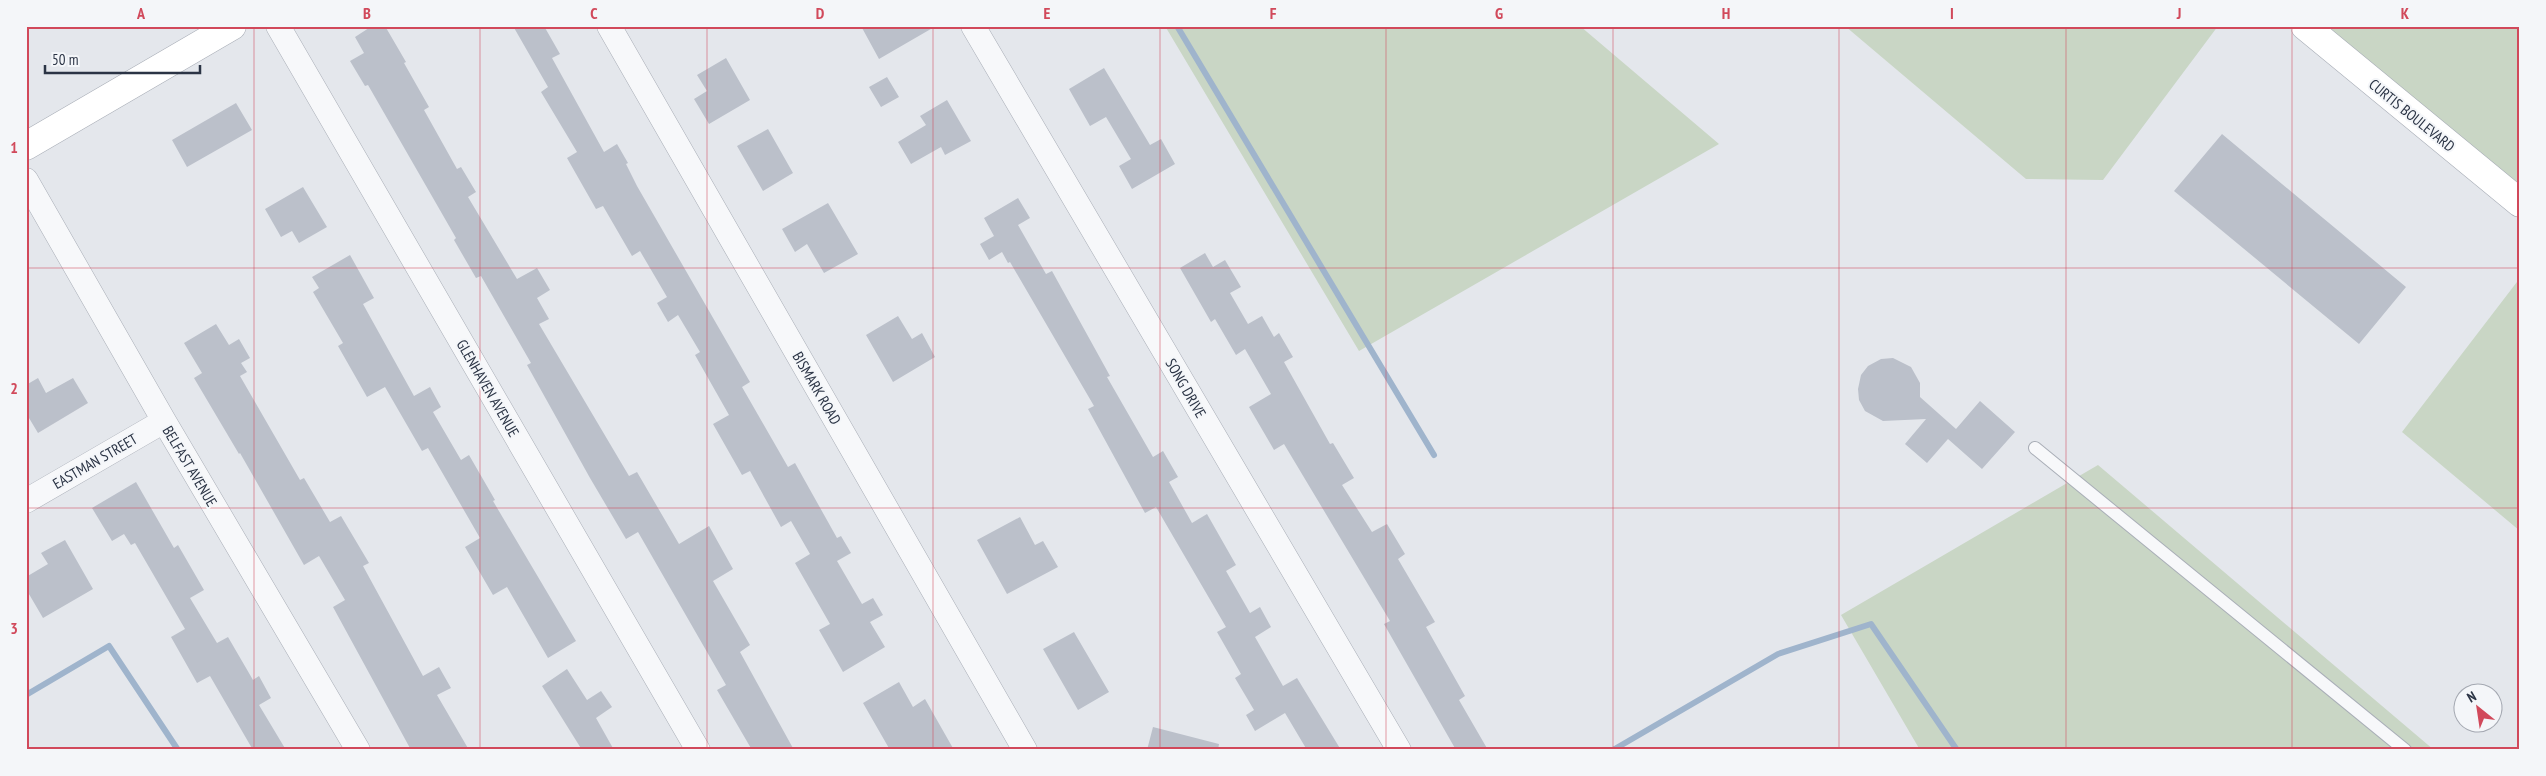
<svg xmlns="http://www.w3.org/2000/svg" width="2546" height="776" viewBox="0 0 2546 776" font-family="'PT Sans Narrow',sans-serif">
	<rect width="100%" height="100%" fill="#e4e7ec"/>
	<!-- green -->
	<path fill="#c9d6c5" d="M1165,26H1580L1719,144L1359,351Z
		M1845,26H2218L2103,180L2026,179Z
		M2322,26H2520V189Z
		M2520,278V531L2402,432Z
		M2098,465L2434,750H1920L1841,615Z"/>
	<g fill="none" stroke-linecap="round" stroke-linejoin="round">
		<!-- stream -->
		<path stroke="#9fb4cc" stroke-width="6" d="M1177,26L1434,455
			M26,695L109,646L178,750
			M1613,750L1778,654L1871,624L1957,750"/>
	</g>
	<!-- building -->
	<path fill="#bbc0ca" d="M372,26H385L406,62L404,63L429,107L424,110L457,169L461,167L476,192L468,197L517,279L537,268L550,290L537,298L549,319L539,324L629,476L637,472L679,544L709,526L733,569L713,581L750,645L740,652L794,750H752L717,690L726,685L638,532L626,539L590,478L527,365L531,363L481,276L476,278L454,240L456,238L368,85L365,86L350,61L364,53L355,37Z
		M513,26H544L560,54L552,58L604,152L617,144L628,163L626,164L637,186L750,382L742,387L788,467L795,463L837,538L841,536L851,553L837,561L862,604L873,598L883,615L870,622L885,647L843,672L819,630L830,624L795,563L810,554L791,521L781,527L750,471L742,475L713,424L729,415L695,355L700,352L678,315L668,322L657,303L667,297L640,251L632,256L603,206L596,209L567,158L577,152L541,92L548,87Z
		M861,26H936L879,59Z
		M726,58L750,100L709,124L694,99L707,91L697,75Z
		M1104,68L1150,145L1161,139L1175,164L1132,189L1119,166L1131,159L1106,117L1090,126L1069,89Z
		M887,77L899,97L881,107L869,87Z
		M947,100L971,141L945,155L941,147L911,164L898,142L926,125L920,116Z
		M236,103L252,130L187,167L172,140Z
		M768,129L793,173L763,191L737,146Z
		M2222,134L2406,287L2359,344L2174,191Z
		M303,187L327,227L299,243L292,231L281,237L265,209Z
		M1018,198L1030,218L1018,225L1046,274L1052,271L1110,376L1107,377L1153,457L1163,451L1178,477L1169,482L1192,523L1207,514L1236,565L1226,571L1250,613L1260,607L1271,627L1255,637L1283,686L1297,678L1341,750H1307L1285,713L1255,731L1246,715L1254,710L1235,678L1241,674L1217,632L1226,627L1156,507L1145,513L1088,409L1094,406L1010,262L1008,263L1002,252L989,260L980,244L994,236L984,218Z
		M828,203L858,254L824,273L807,244L795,252L782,229Z
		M1205,253L1213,267L1225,260L1241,287L1230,293L1248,324L1262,316L1274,337L1279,333L1293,357L1284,362L1330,444L1333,443L1354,478L1342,485L1372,532L1387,524L1405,554L1398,559L1435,622L1426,627L1465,696L1459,700L1488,750H1456L1384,624L1390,621L1284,444L1274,450L1249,407L1271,394L1245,349L1236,355L1215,319L1211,322L1180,268Z
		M350,255L374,298L363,304L414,396L430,387L441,407L433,412L461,460L469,455L495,500L493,501L576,641L548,658L507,587L493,595L465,547L480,538L428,448L422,451L385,387L367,397L338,346L343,343L313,292L319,288L312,277Z
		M898,316L912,339L922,333L935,357L893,382L866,335Z
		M216,324L229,345L239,339L250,358L241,363L247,372L240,376L300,480L304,478L330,522L341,516L369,563L363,566L423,676L439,667L451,688L437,695L469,750H411L333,607L345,600L319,556L304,565L240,453L239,454L194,378L202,373L184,343Z
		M1893,358L1911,367L1920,383V397L1956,429L1980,401L2015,432L1982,469L1948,439L1927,463L1905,444L1926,419L1883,421L1865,411L1859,400L1858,389L1861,375L1868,366L1881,359Z
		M38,378L46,393L73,378L88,403L38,433L26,413V385Z
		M136,482L174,548L178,545L204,590L190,598L217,643L228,637L253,680L259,676L271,698L259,705L286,750H253L210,676L197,683L171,637L185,629L135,543L131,545L124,534L112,541L92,508Z
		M1020,517L1035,545L1043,541L1058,567L1007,594L977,540Z
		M65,540L93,589L43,618L26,589V577L48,564L41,553Z
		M1074,632L1109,692L1078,710L1043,649Z
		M567,669L587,700L601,691L612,707L596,718L614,750H582L542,686Z
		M899,682L913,707L925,699L954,750H890L863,703Z
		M1153,727L1219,744L1218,750H1147Z"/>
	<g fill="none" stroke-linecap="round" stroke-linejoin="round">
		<!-- lane casing -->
		<g stroke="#a9aeb7" stroke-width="14">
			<path id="lane" d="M2035,448L2405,750"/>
		</g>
		<!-- street casing -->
		<g stroke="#a9aeb7" stroke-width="25">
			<path id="street" d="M278,26L698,750
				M609,26L1025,750
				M973,26L1399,750
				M26,180L164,421L358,750
				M26,501L164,421"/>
		</g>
		<!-- secondary casing -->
		<g stroke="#a9aeb7" stroke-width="29">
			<path id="secondary" d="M2305,26L2520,203
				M26,146L232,26"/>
		</g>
		<!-- lane -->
		<use href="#lane" stroke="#f7f8fa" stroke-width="12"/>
		<!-- street -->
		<use href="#street" stroke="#f7f8fa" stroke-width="24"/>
		<!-- secondary -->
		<use href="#secondary" stroke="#fff" stroke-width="28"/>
	</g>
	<!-- grid -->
	<path fill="none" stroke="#d1495b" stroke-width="1" stroke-opacity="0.55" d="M254,26V750M480,26V750M707,26V750M933,26V750M1160,26V750M1386,26V750M1613,26V750M1839,26V750M2066,26V750M2292,26V750M26,268H2520M26,508H2520"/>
	<g text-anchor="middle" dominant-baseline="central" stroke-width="4" stroke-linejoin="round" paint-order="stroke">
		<!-- street labels -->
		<g font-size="15" fill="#2b3445" stroke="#f4f6f9">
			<text transform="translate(2412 115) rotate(39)">CURTIS BOULEVARD</text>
			<text transform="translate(488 388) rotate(60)">GLENHAVEN AVENUE</text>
			<text transform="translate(817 388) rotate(60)">BISMARK ROAD</text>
			<text transform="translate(1186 388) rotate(60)">SONG DRIVE</text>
			<text transform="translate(95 461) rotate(-30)">EASTMAN STREET</text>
			<text transform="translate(190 466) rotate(59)">BELFAST AVENUE</text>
		</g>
	</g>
	<!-- border -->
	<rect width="2546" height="776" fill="none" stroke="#f4f6f9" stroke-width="55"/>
	<!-- north arrow -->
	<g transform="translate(2478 708) rotate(330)"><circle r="24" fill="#f4f6f9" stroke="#a4a8b1"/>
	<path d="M0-4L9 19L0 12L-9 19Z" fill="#d1495b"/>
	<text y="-8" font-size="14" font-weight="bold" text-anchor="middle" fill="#2b3445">N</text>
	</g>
	<!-- scale -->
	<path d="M45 65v8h155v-8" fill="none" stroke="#2b3445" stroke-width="2.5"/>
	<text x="52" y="65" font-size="15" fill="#2b3445" stroke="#f4f6f9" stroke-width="4" paint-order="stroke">50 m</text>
	<rect x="28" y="28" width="2490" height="720" fill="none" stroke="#d1495b" stroke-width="2"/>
	<g font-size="16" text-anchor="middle" font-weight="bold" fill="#d1495b">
		<text x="141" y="19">A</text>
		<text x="367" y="19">B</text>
		<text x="594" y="19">C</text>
		<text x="820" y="19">D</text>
		<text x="1047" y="19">E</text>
		<text x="1273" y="19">F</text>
		<text x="1499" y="19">G</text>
		<text x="1726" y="19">H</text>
		<text x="1952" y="19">I</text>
		<text x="2179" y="19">J</text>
		<text x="2405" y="19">K</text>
		<text x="14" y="153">1</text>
		<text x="14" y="394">2</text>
		<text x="14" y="634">3</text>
	</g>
</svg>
